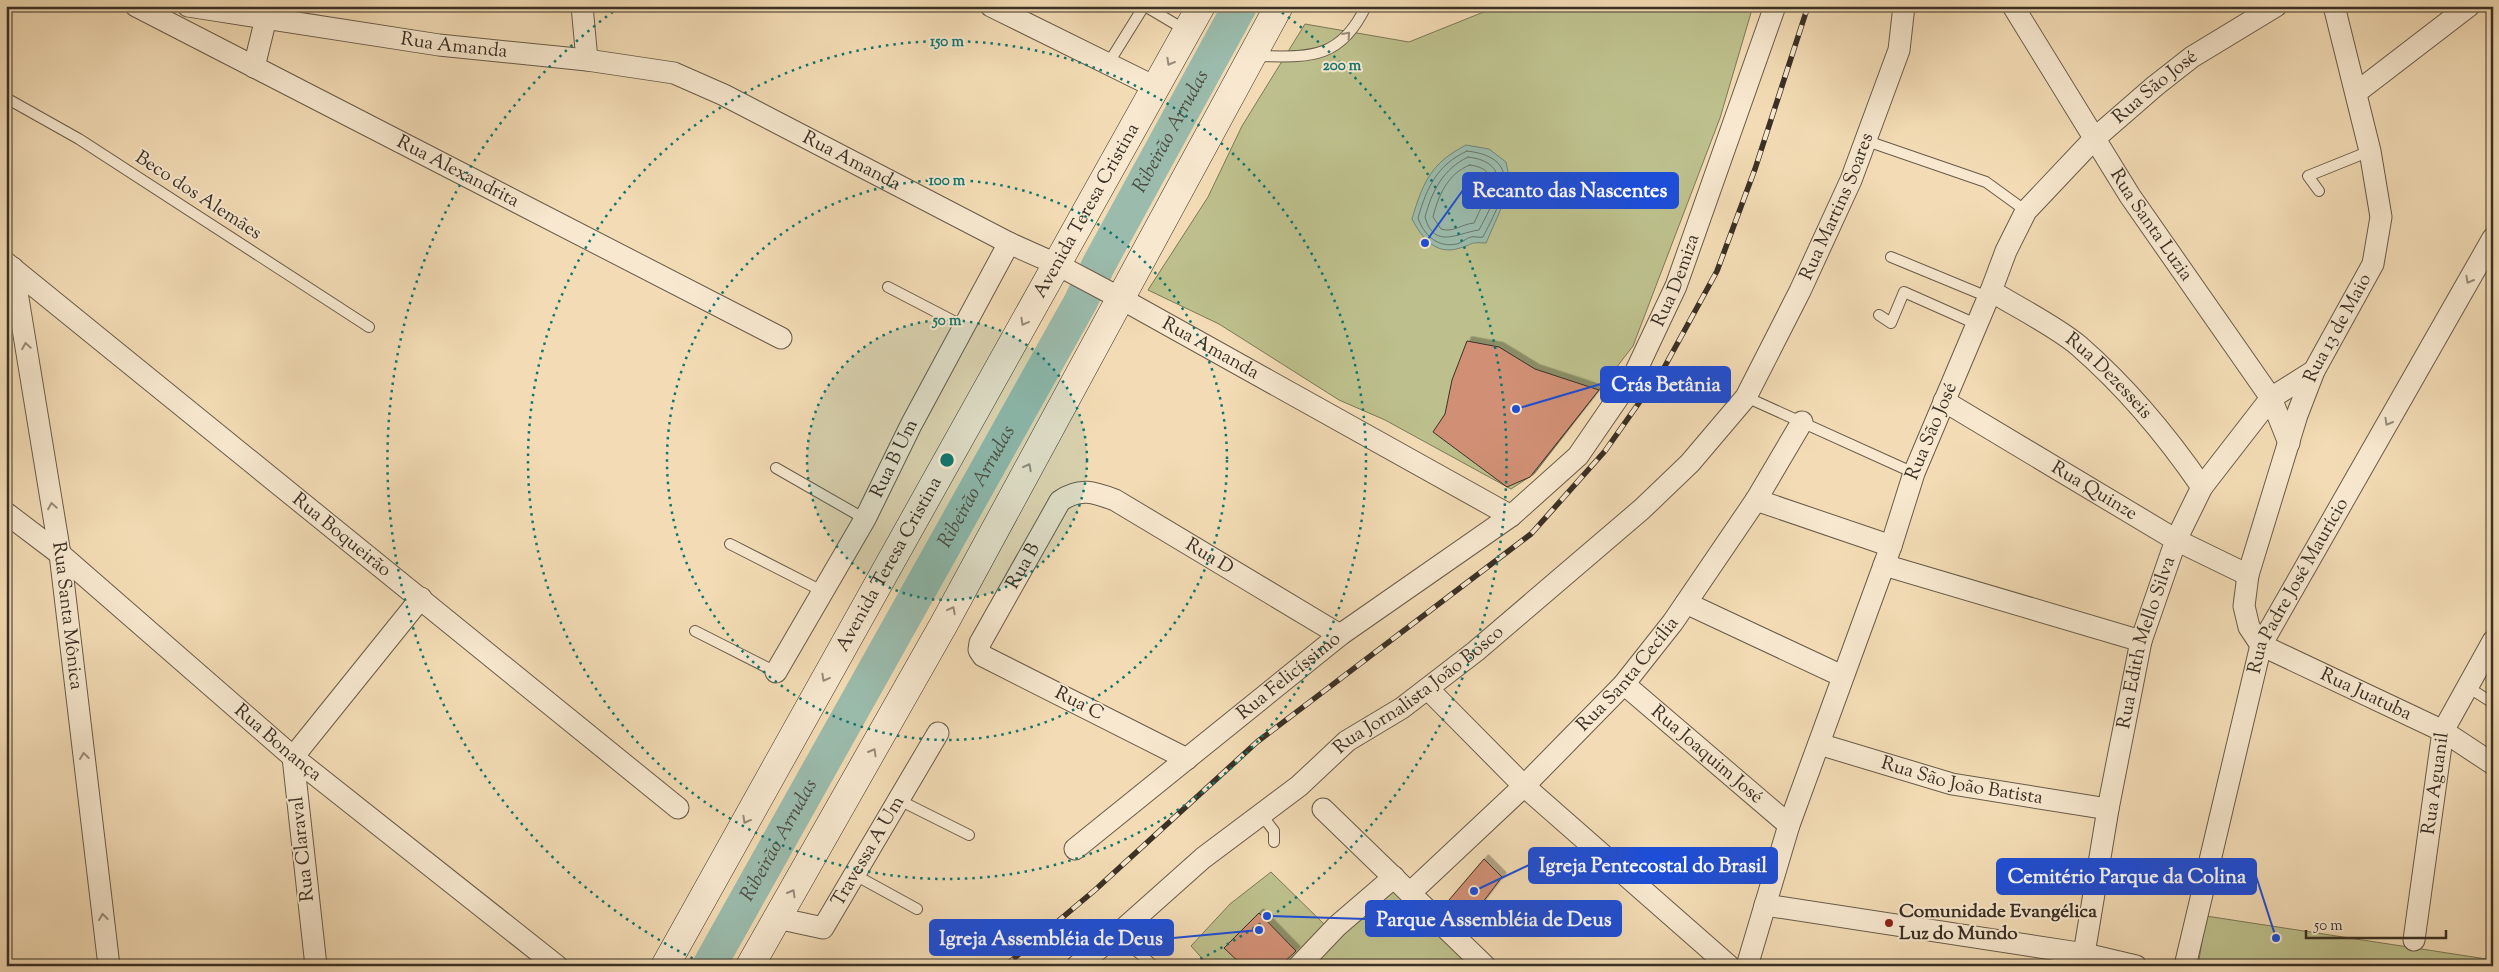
<svg xmlns="http://www.w3.org/2000/svg" width="2499" height="972" viewBox="0 0 2499 972" font-family="'Sorts Mill Goudy',serif">
	<defs>
		<filter id="shadow"><feDropShadow dx="4.5" dy="-4.5" stdDeviation="0" flood-color="#0004"/></filter>
	</defs>
	<rect width="100%" height="100%" fill="#f3dcb5"/>
	<filter id="stains"><feTurbulence type="fractalNoise" baseFrequency=".004" numOctaves="4"/><feColorMatrix values="0 0 0 0 .2 0 0 0 0 .09 0 0 0 0 .02 0 0 0 .5 -.17"/></filter>
	<radialGradient id="worn" r=".72"><stop offset=".6" stop-color="#630" stop-opacity="0"/><stop offset="1" stop-color="#630" stop-opacity=".3"/></radialGradient>
	<!-- green -->
	<path fill="#bdc08c" stroke="#7c7858" d="M1490,6H1753L1720,118L1633,346L1534,474L1511,489L1385,420L1339,400L1219,324L1148,290L1208,197L1242,126L1305,24L1409,42L1491,9Z
		M1271,872L1327,927L1290,966H1209L1191,946L1230,904Z
		M1394,885L1477,966H1307Z
		M2206,916L2493,960V966H2198Z"/>
	<!-- water -->
	<path fill="#9bbcad" stroke="#748477" d="M1466,145L1489,149L1506,162L1511,186L1486,243C1468,242 1474,244 1460,248C1436,256 1422,238 1412,219C1423,182 1431,163 1466,145Z"/>
	<g fill="none" stroke-linecap="round" stroke-linejoin="round">
		<!-- shore -->
		<path stroke="#6a7669" stroke-width="1" d="M1467,151C1527,158 1501,201 1483,237C1479,238 1475,236 1471,237C1466,238 1462,243 1457,244C1437,248 1424,235 1418,218C1427,187 1437,165 1467,151Z
			M1468,157C1517,163 1494,201 1479,230C1457,233 1434,250 1425,217C1432,191 1443,169 1468,157Z
			M1470,165C1506,170 1485,197 1476,219L1474,223C1461,224 1454,233 1441,229L1433,217C1438,196 1448,173 1470,165Z"/>
		<!-- river -->
		<path stroke="#9bbcad" stroke-width="34" id="s1" d="M709,966L1080,303L1099,264L1240,6"/>
	</g>
	<!-- building -->
	<path fill="#d19074" stroke="#3a3025" filter="url(#shadow)" d="M1467,341L1499,347L1535,369L1599,390L1530,477L1507,487L1433,432L1445,414L1452,380Z
		M1484,859L1502,877L1470,919L1449,900Z
		M1259,913L1296,951L1280,966H1243L1224,948Z"/>
	<g fill="none" stroke-linecap="round" stroke-linejoin="round">
		<!-- lane casing -->
		<g stroke="#685b49" stroke-width="12">
			<path id="lane" d="M1145,6L1187,31
				M1256,56C1308,57 1340,61 1366,6
				M1108,64L1144,6
				M6,98L79,139L369,327
				M1867,141L1986,182L2026,211
				M2319,191L2308,176L2370,151
				M1891,257L1988,297
				M888,287L965,327
				M1879,315L1891,323L1904,292L1976,324
				M1746,397L1914,473
				M776,468L865,519
				M730,544L824,592
				M695,631L776,672
				M2466,686L2493,703
				M899,800L969,835
				M1261,814L1274,831V842
				M855,875L917,909
				M1120,932L1133,948L1154,966"/>
		</g>
		<!-- street casing -->
		<g stroke="#685b49" stroke-width="23">
			<g id="street">
				<path id="s2" d="M136,6L781,338"/>
				<path id="s3" d="M188,6L439,45L587,60L674,73L724,95L1009,243L1056,264L1120,298L1511,516"/>
				<path d="M582,6L587,60"/>
				<path d="M991,6L1157,88"/>
				<path id="s4" d="M2013,6L2130,196L2271,398L2289,443"/>
				<path d="M254,67L266,18"/>
				<path d="M2357,92L2469,6"/>
				<path id="s5" d="M6,263L678,808"/>
				<path id="s6" d="M13,268L60,554L109,966"/>
				<path id="s7" d="M1991,291C2017,307 2057,327 2079,346C2126,387 2167,436 2202,487"/>
				<path id="s8" d="M1944,401L2176,540L2248,575"/>
				<path d="M1756,500L1891,546"/>
				<path id="s9" d="M6,513L60,554L293,757L557,966"/>
				<path d="M1884,565L2141,641"/>
				<path d="M1686,603L1842,676"/>
				<path id="s10" d="M2261,645L2249,627L2244,606L2248,575L2297,415L2314,371L2373,264L2381,217L2370,151L2334,6"/>
				<path id="s11" d="M2261,645L2443,731L2493,764"/>
				<path id="s12" d="M776,672L865,519L911,425L1009,243"/>
				<path id="s13" d="M1624,684L1789,825"/>
				<path d="M1428,689L1524,786L1729,966"/>
				<path id="s14" d="M1819,744L1952,784L2108,809"/>
				<path id="s15" d="M1187,759L983,656L979,650L980,643L1060,501C1080,487 1094,492 1115,500L1340,635"/>
				<path d="M1323,809L1485,966"/>
				<path id="s16" d="M1075,849L1340,635L1511,516L1578,456L1635,373L1676,286L1775,6"/>
				<path id="s17" d="M1410,893L1524,786L1624,684L1673,622L1756,500L1802,422"/>
				<path d="M1765,905L2085,954L2136,966"/>
				<path id="s18" d="M777,918L823,928L938,733"/>
				<path id="s19" d="M2414,940L2443,731L2493,641"/>
				<path d="M316,966L293,757L421,598"/>
				<path id="s20" d="M1077,966L1120,932L1203,858L1299,786L1347,741L1402,708L1476,651L1642,509L1690,463L1746,397L1800,291L1851,180L1899,50L1904,6"/>
				<path d="M1299,966L1337,926L1394,877"/>
				<path id="s21" d="M1747,966L1789,825L1891,546L1914,473L1991,291L2006,251L2026,211L2094,139L2155,86L2192,57L2276,6"/>
				<path id="s22" d="M2082,966L2108,809L2141,641L2176,540L2202,487L2271,398L2314,371"/>
				<path id="s23" d="M2185,966L2261,645L2493,238"/>
			</g>
		</g>
		<!-- secondary casing -->
		<g stroke="#3a3025" stroke-width="29">
			<g id="secondary">
				<path id="s24" d="M665,966L1201,6"/>
				<path d="M750,966L944,624L1279,6"/>
			</g>
		</g>
		<!-- lane -->
		<use href="#lane" stroke="#f7e8cf" stroke-width="10"/>
		<!-- street -->
		<use href="#street" stroke="#f7e8cf" stroke-width="21"/>
		<!-- secondary -->
		<use href="#secondary" stroke="#f7e8cf" stroke-width="28"/>
		<!-- rail casing -->
		<g stroke="#3a3025" stroke-width="5.5">
			<path id="rail" d="M1005,966L1095,890L1257,742L1531,534L1605,451L1665,366L1717,271L1755,169L1808,6"/>
		</g>
		<!-- rail -->
		<use href="#rail" stroke="#f7e8cf" stroke-width="4" stroke-dasharray="11" stroke-linecap="butt"/>
	</g>
	<!-- one-way arrows -->
	<defs><path id="oneway-chevron" d="M-2-3.5L2.5 0L-2 3.5" fill="none" stroke-width="1.6" stroke-linecap="round" stroke-linejoin="round" transform="scale(1.25)"/></defs>
	<g stroke="#988c7a">
		<use href="#oneway-chevron" transform="translate(1347 35) rotate(-48)"/>
		<use href="#oneway-chevron" transform="translate(1170 62) rotate(119)"/>
		<use href="#oneway-chevron" transform="translate(2469 280) rotate(120)"/>
		<use href="#oneway-chevron" transform="translate(1024 322) rotate(119)"/>
		<use href="#oneway-chevron" transform="translate(26 346) rotate(-99)"/>
		<use href="#oneway-chevron" transform="translate(2388 422) rotate(120)"/>
		<use href="#oneway-chevron" transform="translate(1028 467) rotate(-62)"/>
		<use href="#oneway-chevron" transform="translate(52 506) rotate(-99)"/>
		<use href="#oneway-chevron" transform="translate(952 610) rotate(-62)"/>
		<use href="#oneway-chevron" transform="translate(825 678) rotate(119)"/>
		<use href="#oneway-chevron" transform="translate(873 752) rotate(-60)"/>
		<use href="#oneway-chevron" transform="translate(84 756) rotate(-97)"/>
		<use href="#oneway-chevron" transform="translate(746 820) rotate(119)"/>
		<use href="#oneway-chevron" transform="translate(792 893) rotate(-60)"/>
		<use href="#oneway-chevron" transform="translate(103 917) rotate(-97)"/>
	</g>
	<!-- distance rings -->
	<circle cx="947" cy="460" r="140" fill="#0f766e" fill-opacity=".12"/>
	<g fill="none" stroke="#0f766e" stroke-width="2.5" stroke-dasharray="2.5 5">
		<circle cx="947" cy="460" r="140"/>
		<circle cx="947" cy="460" r="280"/>
		<circle cx="947" cy="460" r="419"/>
		<path d="M706 965A559 559 0 0 1 618 8M1276 8A559 559 0 0 1 1188 965"/>
	</g>
	<!-- markers -->
	<circle fill="#8f2418" stroke="#f7e8cf" stroke-width="2" cx="1889" cy="923" r="5"/>
	<g text-anchor="middle" dominant-baseline="central" stroke-width="4" stroke-linejoin="round" paint-order="stroke">
		<!-- street labels -->
		<g font-size="19" fill="#3a3025" stroke="#f7e8cf">
			<text stroke="none"><textPath href="#s3" startOffset="269">Rua Amanda</textPath></text>
			<text stroke="none"><textPath href="#s21" startOffset="985">Rua São José</textPath></text>
			<text stroke="none"><textPath href="#s3" startOffset="689">Rua Amanda</textPath></text>
			<text stroke="none"><textPath href="#s2" startOffset="362">Rua Alexandrita</textPath></text>
			<text transform="translate(198 196) rotate(33)">Beco dos Alemães</text>
			<text stroke="none"><textPath href="#s20" startOffset="1092">Rua Martins Soares</textPath></text>
			<text stroke="none"><textPath href="#s24" startOffset="865">Avenida Teresa Cristina</textPath></text>
			<text stroke="none"><textPath href="#s4" startOffset="259">Rua Santa Luzia</textPath></text>
			<text stroke="none"><textPath href="#s16" startOffset="841">Rua Demiza</textPath></text>
			<text stroke="none"><textPath href="#s10" startOffset="338">Rua 13 de Maio</textPath></text>
			<text stroke="none"><textPath href="#s3" startOffset="1094">Rua Amanda</textPath></text>
			<text stroke="none"><textPath href="#s7" startOffset="146">Rua Dezesseis</textPath></text>
			<text stroke="none"><textPath href="#s21" startOffset="566">Rua São José</textPath></text>
			<text stroke="none"><textPath href="#s12" startOffset="244">Rua B Um</textPath></text>
			<text stroke="none"><textPath href="#s8" startOffset="175">Rua Quinze</textPath></text>
			<text stroke="none"><textPath href="#s5" startOffset="432">Rua Boqueirão</textPath></text>
			<text stroke="none"><textPath href="#s15" startOffset="574">Rua D</textPath></text>
			<text stroke="none"><textPath href="#s24" startOffset="460">Avenida Teresa Cristina</textPath></text>
			<text stroke="none"><textPath href="#s15" startOffset="331">Rua B</textPath></text>
			<text stroke="none"><textPath href="#s23" startOffset="399">Rua Padre José Maurício</textPath></text>
			<text stroke="none"><textPath href="#s6" startOffset="352">Rua Santa Mônica</textPath></text>
			<text stroke="none"><textPath href="#s22" startOffset="330">Rua Edith Mello Silva</textPath></text>
			<text stroke="none"><textPath href="#s17" startOffset="309">Rua Santa Cecília</textPath></text>
			<text stroke="none"><textPath href="#s16" startOffset="275">Rua Felicíssimo</textPath></text>
			<text stroke="none"><textPath href="#s20" startOffset="440">Rua Jornalista João Bosco</textPath></text>
			<text stroke="none"><textPath href="#s11" startOffset="116">Rua Juatuba</textPath></text>
			<text transform="translate(1079 704) rotate(27)">Rua C</text>
			<text stroke="none"><textPath href="#s9" startOffset="356">Rua Bonança</textPath></text>
			<text stroke="none"><textPath href="#s13" startOffset="109">Rua Joaquim José</textPath></text>
			<text stroke="none"><textPath href="#s14" startOffset="148">Rua São João Batista</textPath></text>
			<text stroke="none"><textPath href="#s19" startOffset="158">Rua Aguanil</textPath></text>
			<text transform="translate(303 849) rotate(-96)">Rua Claraval</text>
			<text stroke="none"><textPath href="#s18" startOffset="136">Travessa A Um</textPath></text>
		</g>
		<!-- poi labels -->
		<g font-size="19" font-weight="bold" fill="#3a3025" stroke="#f7e8cf" text-anchor="start">
			<text x="1899" y="912">Comunidade Evangélica<tspan x="1899" dy="22">Luz do Mundo</tspan></text>
		</g>
		<!-- water labels -->
		<g font-size="20" font-style="italic" fill="#4d4c40" stroke="#f7e8cf">
			<text stroke="none"><textPath href="#s1" startOffset="954">Ribeirão Arrudas</textPath></text>
			<text stroke="none"><textPath href="#s1" startOffset="549">Ribeirão Arrudas</textPath></text>
			<text stroke="none"><textPath href="#s1" startOffset="144">Ribeirão Arrudas</textPath></text>
		</g>
	</g>
	<circle cx="947" cy="460" r="8" fill="#0f766e" stroke="#f7e8cf" stroke-width="2.5"/>
	<g font-size="15" text-anchor="middle" font-weight="bold" fill="#0f766e" stroke="#f7e8cf" stroke-width="4" stroke-linejoin="round" paint-order="stroke">
		<text x="947" y="46">150 m</text>
		<text x="1342" y="70">200 m</text>
		<text x="947" y="185">100 m</text>
		<text x="947" y="325">50 m</text>
	</g>
	<!-- callouts -->
	<path fill="none" stroke="#1d4ed8" stroke-width="2" d="M1425 243L1463 190M1516 409L1601 384M1474 891L1529 865M2276 938L2256 876M1267 916L1366 919M1259 930L1173 938"/>
	<g fill="#1d4ed8" stroke="#f7e8cf" stroke-width="2">
		<circle cx="1425" cy="243" r="5"/>
		<circle cx="1516" cy="409" r="5"/>
		<circle cx="1474" cy="891" r="5"/>
		<circle cx="2276" cy="938" r="5"/>
		<circle cx="1267" cy="916" r="5"/>
		<circle cx="1259" cy="930" r="5"/>
	</g>
	<g fill="#1d4ed8" stroke="#1d4ed8" stroke-width="2">
		<rect x="1463" y="173" width="215" height="35" rx="5"/>
		<rect x="1601" y="367" width="129" height="35" rx="5"/>
		<rect x="1529" y="848" width="248" height="35" rx="5"/>
		<rect x="1997" y="859" width="259" height="35" rx="5"/>
		<rect x="1366" y="901" width="255" height="35" rx="5"/>
		<rect x="930" y="920" width="243" height="35" rx="5"/>
	</g>
	<g font-size="20" text-anchor="middle" font-weight="bold" fill="#fff">
		<text x="1570" y="197">Recanto das Nascentes</text>
		<text x="1666" y="391">Crás Betânia</text>
		<text x="1653" y="872">Igreja Pentecostal do Brasil</text>
		<text x="2127" y="883">Cemitério Parque da Colina</text>
		<text x="1494" y="926">Parque Assembléia de Deus</text>
		<text x="1051" y="945">Igreja Assembléia de Deus</text>
	</g>
	<!-- margin -->
	<rect width="2499" height="972" fill="none" stroke="#f3dcb5" stroke-width="25"/>
	<rect x="8" y="8" width="2484" height="957" fill="none" stroke="#3a3025" stroke-width="2.5"/>
	<rect x="12" y="12" width="2474" height="947" fill="none" stroke="#3a3025"/>
	<!-- scale -->
	<path d="M2306 930v8h140v-8" fill="none" stroke="#3a3025" stroke-width="2.5"/>
	<text x="2314" y="930" font-size="15" fill="#3a3025" stroke="#f7e8cf" stroke-width="4" paint-order="stroke">50 m</text>
	<rect width="100%" height="100%" filter="url(#stains)"/>
	<rect width="100%" height="100%" fill="url(#worn)"/>
</svg>
